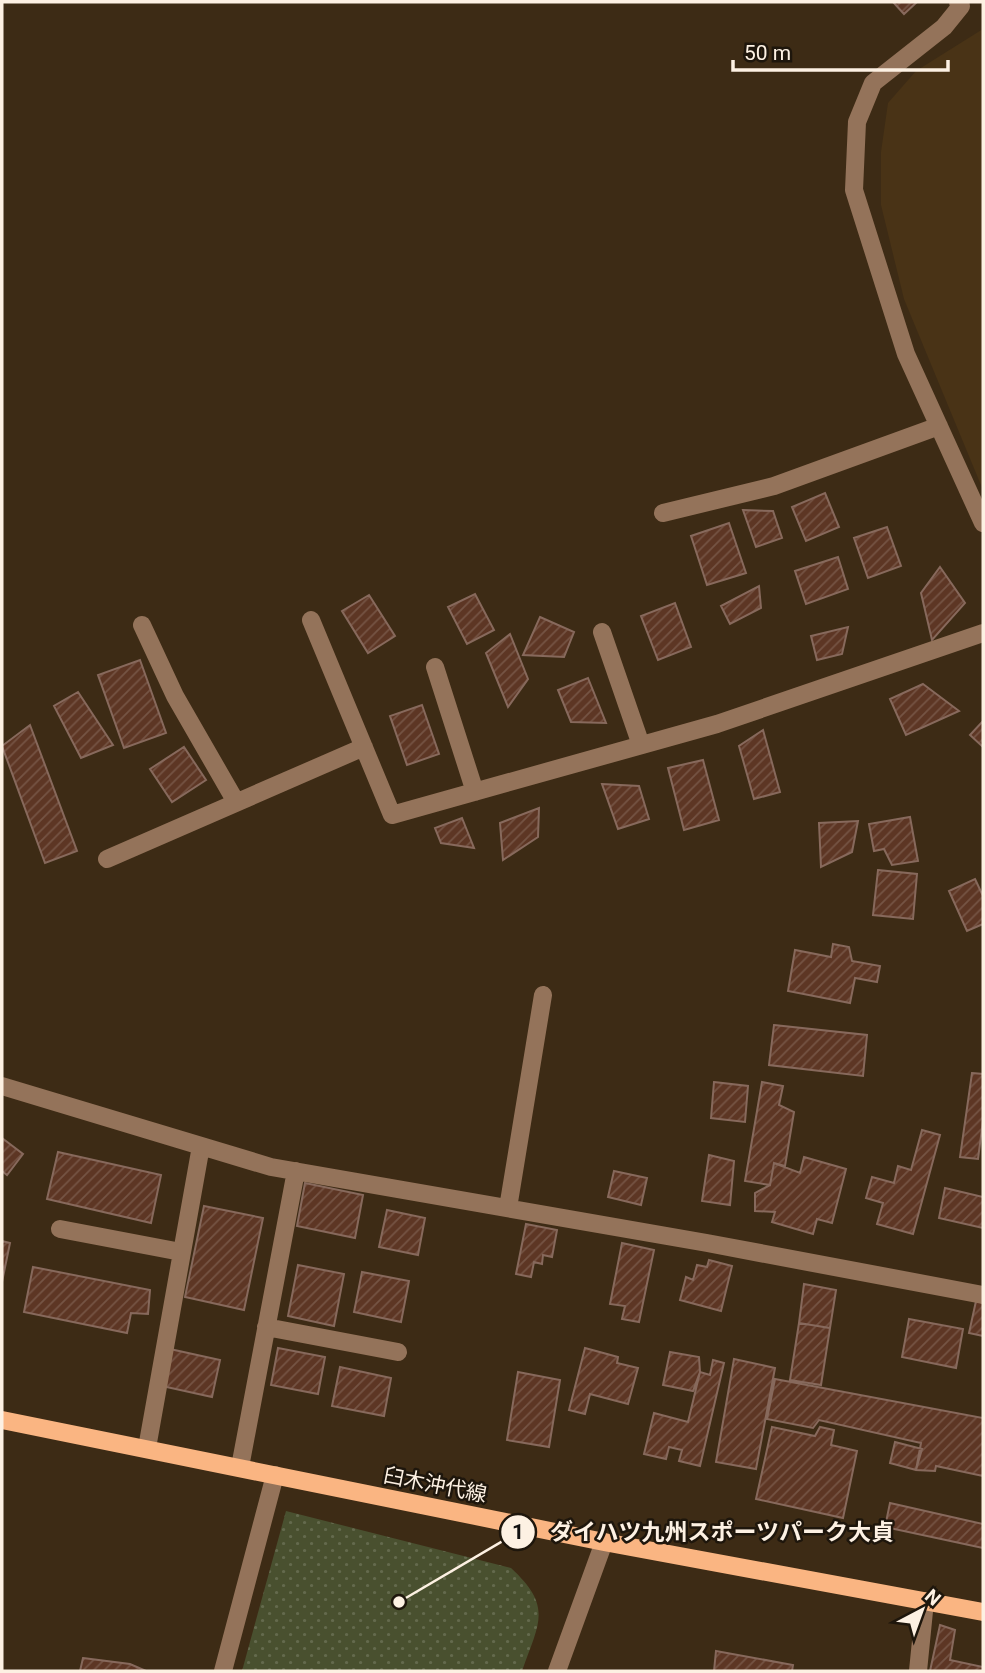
<svg xmlns="http://www.w3.org/2000/svg" width="985" height="1673" viewBox="0 0 985 1673" font-family="Roboto,'Noto Sans JP',sans-serif">
	<defs>
		<pattern id="park-dots" width="8" height="8" patternUnits="userSpaceOnUse" patternTransform="scale(1.75)"><rect width="8" height="8" fill="#49502f"/><path d="M2 2h.1M6 6h.1" fill="none" stroke="#646a4d" stroke-width="1.8" stroke-linecap="round"/></pattern>
		<pattern id="building-hatch" width="6" height="6" patternUnits="userSpaceOnUse" patternTransform="scale(1.75)"><rect width="6" height="6" fill="#5d3624"/><path d="M-1 1l2-2M0 6l6-6M5 7l2-2" fill="none" stroke="#755444"/></pattern>
	</defs>
	<rect width="100%" height="100%" fill="#3d2b15"/>
	<!-- built -->
	<path fill="#493316" d="M983,29V490L904,299L881,205V152L888,103L916,71Z"/>
	<!-- park -->
	<path fill="url(#park-dots)" d="M286,1511L511,1568C553,1607 539,1622 522,1671H242Z"/>
	<!-- building -->
	<path fill="url(#building-hatch)" stroke="#87695c" stroke-width="2" d="M893,2H917L904,14Z
		M825,493L839,527L806,541L792,507Z
		M743,510L773,511L782,538L756,547Z
		M729,523L746,573L707,585L691,536Z
		M887,527L901,566L868,578L854,538Z
		M838,557L848,589L806,604L795,571Z
		M940,567L965,603L932,640L921,593Z
		M759,586L761,608L730,624L721,606Z
		M475,594L494,630L467,644L448,607Z
		M369,595L395,636L368,653L342,611Z
		M675,603L691,647L658,660L641,616Z
		M540,617L574,632L564,657L523,655Z
		M848,627L842,654L817,660L811,636Z
		M510,634L528,679L508,707L486,653Z
		M140,660L166,733L124,748L98,675Z
		M588,678L606,723L571,722L558,690Z
		M923,684L959,711L906,735L890,699Z
		M78,692L113,745L81,758L54,706Z
		M422,705L439,754L407,765L390,716Z
		M983,721V747L970,735Z
		M30,725L77,851L45,863L2,746Z
		M763,730L780,792L754,799L739,746Z
		M184,747L206,780L172,802L150,769Z
		M703,760L719,820L684,830L668,768Z
		M602,784L639,786L649,819L618,829Z
		M539,808L538,837L503,860L500,823Z
		M910,817L918,861L892,865L884,849L874,851L869,824Z
		M462,818L474,848L441,843L435,828Z
		M858,821L852,852L821,867L819,823Z
		M878,870L917,874L913,919L873,915Z
		M975,879L983,896V924L967,931L949,891Z
		M833,944L849,947L852,961L880,966L877,982L855,978L850,1003L788,991L795,950L831,957Z
		M774,1025L867,1035L863,1076L769,1065Z
		M972,1073L983,1074V1121L978,1159L960,1157Z
		M714,1082L748,1086L745,1122L711,1118Z
		M762,1082L783,1086L779,1105L794,1112L785,1166L774,1163L770,1185L745,1181Z
		M922,1130L940,1135L913,1234L877,1224L883,1203L866,1198L872,1177L894,1183L898,1166L911,1170Z
		M2,1138L23,1154L7,1175L2,1171Z
		M58,1152L161,1175L151,1223L47,1199Z
		M709,1155L734,1161L730,1205L702,1201Z
		M804,1157L846,1169L832,1223L817,1219L813,1234L772,1222L775,1212L755,1211V1193L770,1185L774,1163L800,1173Z
		M614,1171L647,1178L641,1205L608,1197Z
		M305,1183L363,1195L355,1238L297,1226Z
		M945,1188L983,1197V1228L939,1218Z
		M204,1206L263,1218L244,1310L185,1297Z
		M387,1210L425,1218L418,1255L379,1247Z
		M526,1224L557,1230L552,1257L543,1255L542,1264L534,1262L531,1277L516,1274Z
		M2,1241L10,1243L2,1282Z
		M622,1243L654,1250L639,1322L622,1319L625,1306L610,1304Z
		M709,1260L732,1266L721,1311L680,1300L686,1277L693,1280L697,1265L707,1267Z
		M298,1265L344,1274L334,1326L288,1316Z
		M33,1267L150,1290L148,1314L131,1313L127,1333L24,1312Z
		M362,1272L409,1281L401,1322L354,1312Z
		M804,1284L836,1290L830,1328L799,1323Z
		M976,1301L983,1303V1336L969,1333Z
		M909,1319L963,1329L956,1368L902,1357Z
		M799,1323L830,1328L821,1385L790,1380Z
		M278,1348L325,1357L318,1394L271,1385Z
		M585,1348L618,1357L617,1363L638,1368L628,1404L590,1394L585,1414L569,1410Z
		M170,1349L220,1360L212,1397L162,1386Z
		M670,1352L699,1357L700,1372L693,1391L663,1385Z
		M734,1359L775,1368L756,1469L716,1462Z
		M713,1360L724,1363L700,1466L679,1461L682,1450L669,1447L666,1459L644,1454L654,1413L688,1422L700,1372L710,1375Z
		M340,1367L391,1378L384,1416L332,1406Z
		M518,1372L560,1380L549,1447L507,1440Z
		M775,1379L983,1418V1476L936,1466L935,1471L916,1470L921,1443L819,1420L813,1428L767,1419Z
		M772,1427L815,1436L820,1427L834,1430L831,1445L857,1451L843,1518L756,1499Z
		M895,1442L922,1449L916,1470L890,1463Z
		M890,1503L983,1524V1548L885,1527Z
		M940,1625L955,1630L950,1660L983,1667V1671H930Z
		M716,1651L793,1665L792,1671H714Z
		M83,1658L130,1664L146,1671H80Z"/>
	<g fill="none" stroke-linecap="round" stroke-linejoin="round">
		<!-- minor -->
		<path stroke="#94735a" stroke-width="18" d="M958,2L961,6L944,27L873,83L857,122L854,190L906,354L983,523
			M663,513L774,486L939,426
			M311,620L392,815L717,724L983,633
			M142,625L175,696L236,802
			M602,632L641,745
			M435,667L475,792
			M107,859L364,747
			M2,1086L271,1167L707,1243L983,1295
			M508,1208L543,995
			M60,1229L181,1252
			M266,1327L398,1352
			M147,1448L201,1146
			M240,1467L296,1171
			M223,1671L275,1475
			M557,1671L604,1542
			M918,1671L925,1601"/>
		<!-- major -->
		<path stroke="#fab582" stroke-width="18" d="M2,1420L604,1542L983,1612"/>
	</g>
	<g text-anchor="middle" dominant-baseline="central" stroke-width="5" stroke-linejoin="round" paint-order="stroke">
		<!-- street labels -->
		<g font-size="21" fill="#fdf1e3" stroke="#1e160c">
			<text transform="translate(435 1485) rotate(11)">臼木沖代線</text>
		</g>
	</g>
	<!-- callouts -->
	<path fill="none" stroke="#fdf1e3" stroke-width="2.5" d="M399 1602L518 1532"/>
	<g fill="#fdf1e3" stroke="#1e160c" stroke-width="2.5">
		<circle cx="399" cy="1602" r="7"/>
		<circle cx="518" cy="1532" r="18"/>
	</g>
	<g font-size="21" text-anchor="middle" font-weight="bold" fill="#111">
		<text x="518" y="1539">1</text>
	</g>
	<g font-size="23" text-anchor="middle" font-weight="bold" fill="#fdf1e3" stroke="#1e160c" stroke-width="5" stroke-linejoin="round" paint-order="stroke">
		<text x="722" y="1540">ダイハツ九州スポーツパーク大貞</text>
	</g>
	<!-- border -->
	<rect width="985" height="1673" fill="none" stroke="#fdf1e3" stroke-width="7"/>
	<!-- north arrow -->
	<g transform="translate(922 1610) rotate(41)" stroke="#1e160c" stroke-width="5" paint-order="stroke">
	<path d="M0-5L12 26L0 18L-12 26Z" fill="#fdf1e3"/>
	<text y="-10" font-size="19" font-weight="bold" text-anchor="middle" fill="#fdf1e3">N</text>
	</g>
	<!-- scale -->
	<path d="M733 60v10h215v-10" fill="none" stroke="#fdf1e3" stroke-width="3.5"/>
	<text x="744" y="60" font-size="21" fill="#fdf1e3" stroke="#1e160c" stroke-width="5" paint-order="stroke">50 m</text>
</svg>
